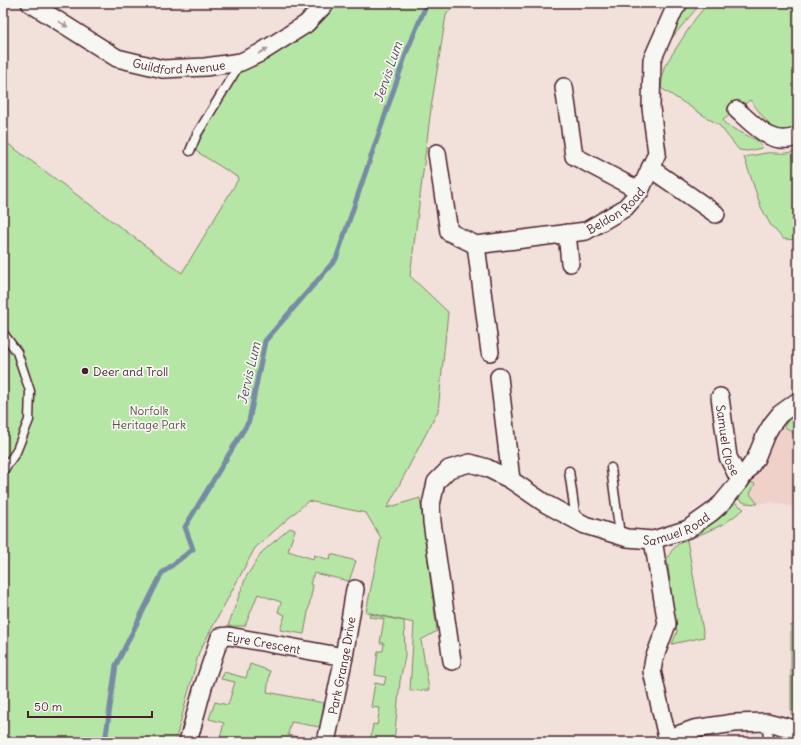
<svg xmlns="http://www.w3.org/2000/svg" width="801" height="745" viewBox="0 0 801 745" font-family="Delius,sans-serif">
	<rect width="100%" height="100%" fill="#f2e0db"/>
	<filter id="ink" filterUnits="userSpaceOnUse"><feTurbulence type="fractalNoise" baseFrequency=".025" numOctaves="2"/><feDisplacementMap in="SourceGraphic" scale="8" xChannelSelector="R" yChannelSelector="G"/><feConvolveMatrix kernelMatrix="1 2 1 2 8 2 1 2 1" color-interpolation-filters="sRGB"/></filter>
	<g filter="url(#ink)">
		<!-- built -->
		<path fill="#efd1ca" d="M184,3H249L244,5L213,7Z
			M798,405V510L789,506L773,502L750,504L738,499L751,482L765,453L772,435Z"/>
		<!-- green -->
		<path fill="#b6e6a5" stroke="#808268" d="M328,3H456L446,15L431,108L410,276L448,312L438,411L387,508L420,498L437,631L421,640L429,690L410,691L414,623L366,612L381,538L366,513L308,501L255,548L199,652L175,742H3V140L182,273L239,178L194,150L242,66Z
			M687,3H701L670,40L680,15Z
			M708,3H798V126C772,140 765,117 750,100L723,120L726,125L760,142L762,148L748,151L739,150L720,126L661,88L664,67L695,19Z
			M798,149V240L783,239L770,224L761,207L744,157C751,156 759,154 766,153C778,152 787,156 798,149Z
			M798,411V437L784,426L790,418Z
			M751,482L755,484L750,494L758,504L745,503L738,499Z
			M733,501L744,509L724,524L692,538L691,535Z
			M290,528L295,530L288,551L313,559L314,555L330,560L331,554L356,561L349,581L314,573L310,584L313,585L304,634L280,630L285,615L278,612L281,602L258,594L245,626H228L246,577L262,552Z
			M687,540L704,637L672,644L677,632L667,560C671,549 677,544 687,540Z
			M370,614L404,621L405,656L400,681L394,742H370L373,724L377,725L380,708L371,707L375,683L384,685L386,677L375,675L378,651H383L384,643H380L384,619L369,617Z
			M791,625H794L796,635H795L796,640L798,639V655L793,668L794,677L798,687V717L791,714Z
			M250,664L270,671L267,692L324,703L320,727L291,722L288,735L317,741V742H219L224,723L209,719L215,702L228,705L235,682L221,679L222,676H223L224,672L246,678Z"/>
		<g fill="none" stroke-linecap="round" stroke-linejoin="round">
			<!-- stream -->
			<path stroke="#758ca4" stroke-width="5" d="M105,742L116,665L162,573L193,549L185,527L249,421L265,341L336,259L407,51L427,3"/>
			<!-- service casing -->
			<g stroke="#4a1f2b" stroke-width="11">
				<path id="service" d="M190,151L197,134L241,62
					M3,333L17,352L30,391L29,420L16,452L3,471
					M611,468L620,535
					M569,471L576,520
					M767,722L768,742"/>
			</g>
			<!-- minor casing -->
			<g stroke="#4a1f2b" stroke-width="20">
				<g id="minor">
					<path id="s1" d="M30,3L117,58L163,69L205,67L241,62L260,53L306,24L326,3"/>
					<path d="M564,87L574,156L640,191"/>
					<path d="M737,110C754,125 773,148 798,136"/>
					<path d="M437,153L449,232L476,245"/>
					<path d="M650,168L716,214"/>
					<path d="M567,233L570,263"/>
					<path id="s2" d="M490,352L476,245L586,231L625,208L640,191L657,153L651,108L652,60L674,10L679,3"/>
					<path d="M499,377L511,480"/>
					<path id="s3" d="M720,397L728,457L740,481"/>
					<path d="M653,540L667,624L654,659L652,671L668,742"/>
					<path id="s4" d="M452,661L432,522L431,505L436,482L449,469L470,463L487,468L511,480L546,504L585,525L627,538L653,540L688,529L712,512L722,503L740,481L756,458L765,436L772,424L780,414L798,401"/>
					<path d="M667,739L694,729L734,723L767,722L798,730"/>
					<path id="s5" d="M188,742L203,687L220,637L229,636L344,657"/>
					<path id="s6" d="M326,742L344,657L355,589"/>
				</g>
			</g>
			<!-- service -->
			<use href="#service" stroke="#f6f6f2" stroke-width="8"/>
			<!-- minor -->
			<use href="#minor" stroke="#f6f6f2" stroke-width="17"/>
		</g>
		<!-- one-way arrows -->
		<defs><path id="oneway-solid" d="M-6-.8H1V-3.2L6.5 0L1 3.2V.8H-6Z"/></defs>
		<g fill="#a99598">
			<use href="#oneway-solid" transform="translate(63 24) rotate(32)"/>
			<use href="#oneway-solid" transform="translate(263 51) rotate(-30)"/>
		</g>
	</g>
	<!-- markers -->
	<circle fill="#4a1f2b" stroke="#f6f6f2" stroke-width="1.5" cx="85" cy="371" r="4"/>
	<g text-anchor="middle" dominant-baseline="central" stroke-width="3.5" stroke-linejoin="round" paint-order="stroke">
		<!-- street labels -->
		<g font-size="12" fill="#4a1f2b" stroke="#f6f6f2">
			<text stroke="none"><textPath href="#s1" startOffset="166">Guildford Avenue</textPath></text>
			<text stroke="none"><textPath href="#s2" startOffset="255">Beldon Road</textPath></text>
			<text stroke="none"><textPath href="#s3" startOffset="44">Samuel Close</textPath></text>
			<text stroke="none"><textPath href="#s4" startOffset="448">Samuel Road</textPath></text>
			<text stroke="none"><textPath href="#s5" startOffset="154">Eyre Crescent</textPath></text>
			<text stroke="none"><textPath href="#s6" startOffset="78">Park Grange Drive</textPath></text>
		</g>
		<!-- poi labels -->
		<g font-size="12" fill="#4a1f2b" stroke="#f6f6f2" text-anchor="start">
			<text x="93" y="371">Deer and Troll</text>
		</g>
		<!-- park labels -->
		<g font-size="12" fill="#65514a" stroke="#f6f6f2">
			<text x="149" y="410">Norfolk<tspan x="149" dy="14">Heritage Park</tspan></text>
		</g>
		<!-- water labels -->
		<g font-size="13" font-style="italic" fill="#5c4c5d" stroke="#f6f6f2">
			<text transform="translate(388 72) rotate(-71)">Jervis Lum</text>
			<text transform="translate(249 373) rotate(-77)">Jervis Lum</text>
		</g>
	</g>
	<!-- margin -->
	<rect width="801" height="745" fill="none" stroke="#f6f6f2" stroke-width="16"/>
	<rect x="8" y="8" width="785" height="729" fill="none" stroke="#4a1f2b" stroke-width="1.5" filter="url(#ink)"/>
	<!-- scale -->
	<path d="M28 711v6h124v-6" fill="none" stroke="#4a1f2b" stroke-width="2"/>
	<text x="34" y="711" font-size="12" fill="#4a1f2b" stroke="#f6f6f2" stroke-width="3" paint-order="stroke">50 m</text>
</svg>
